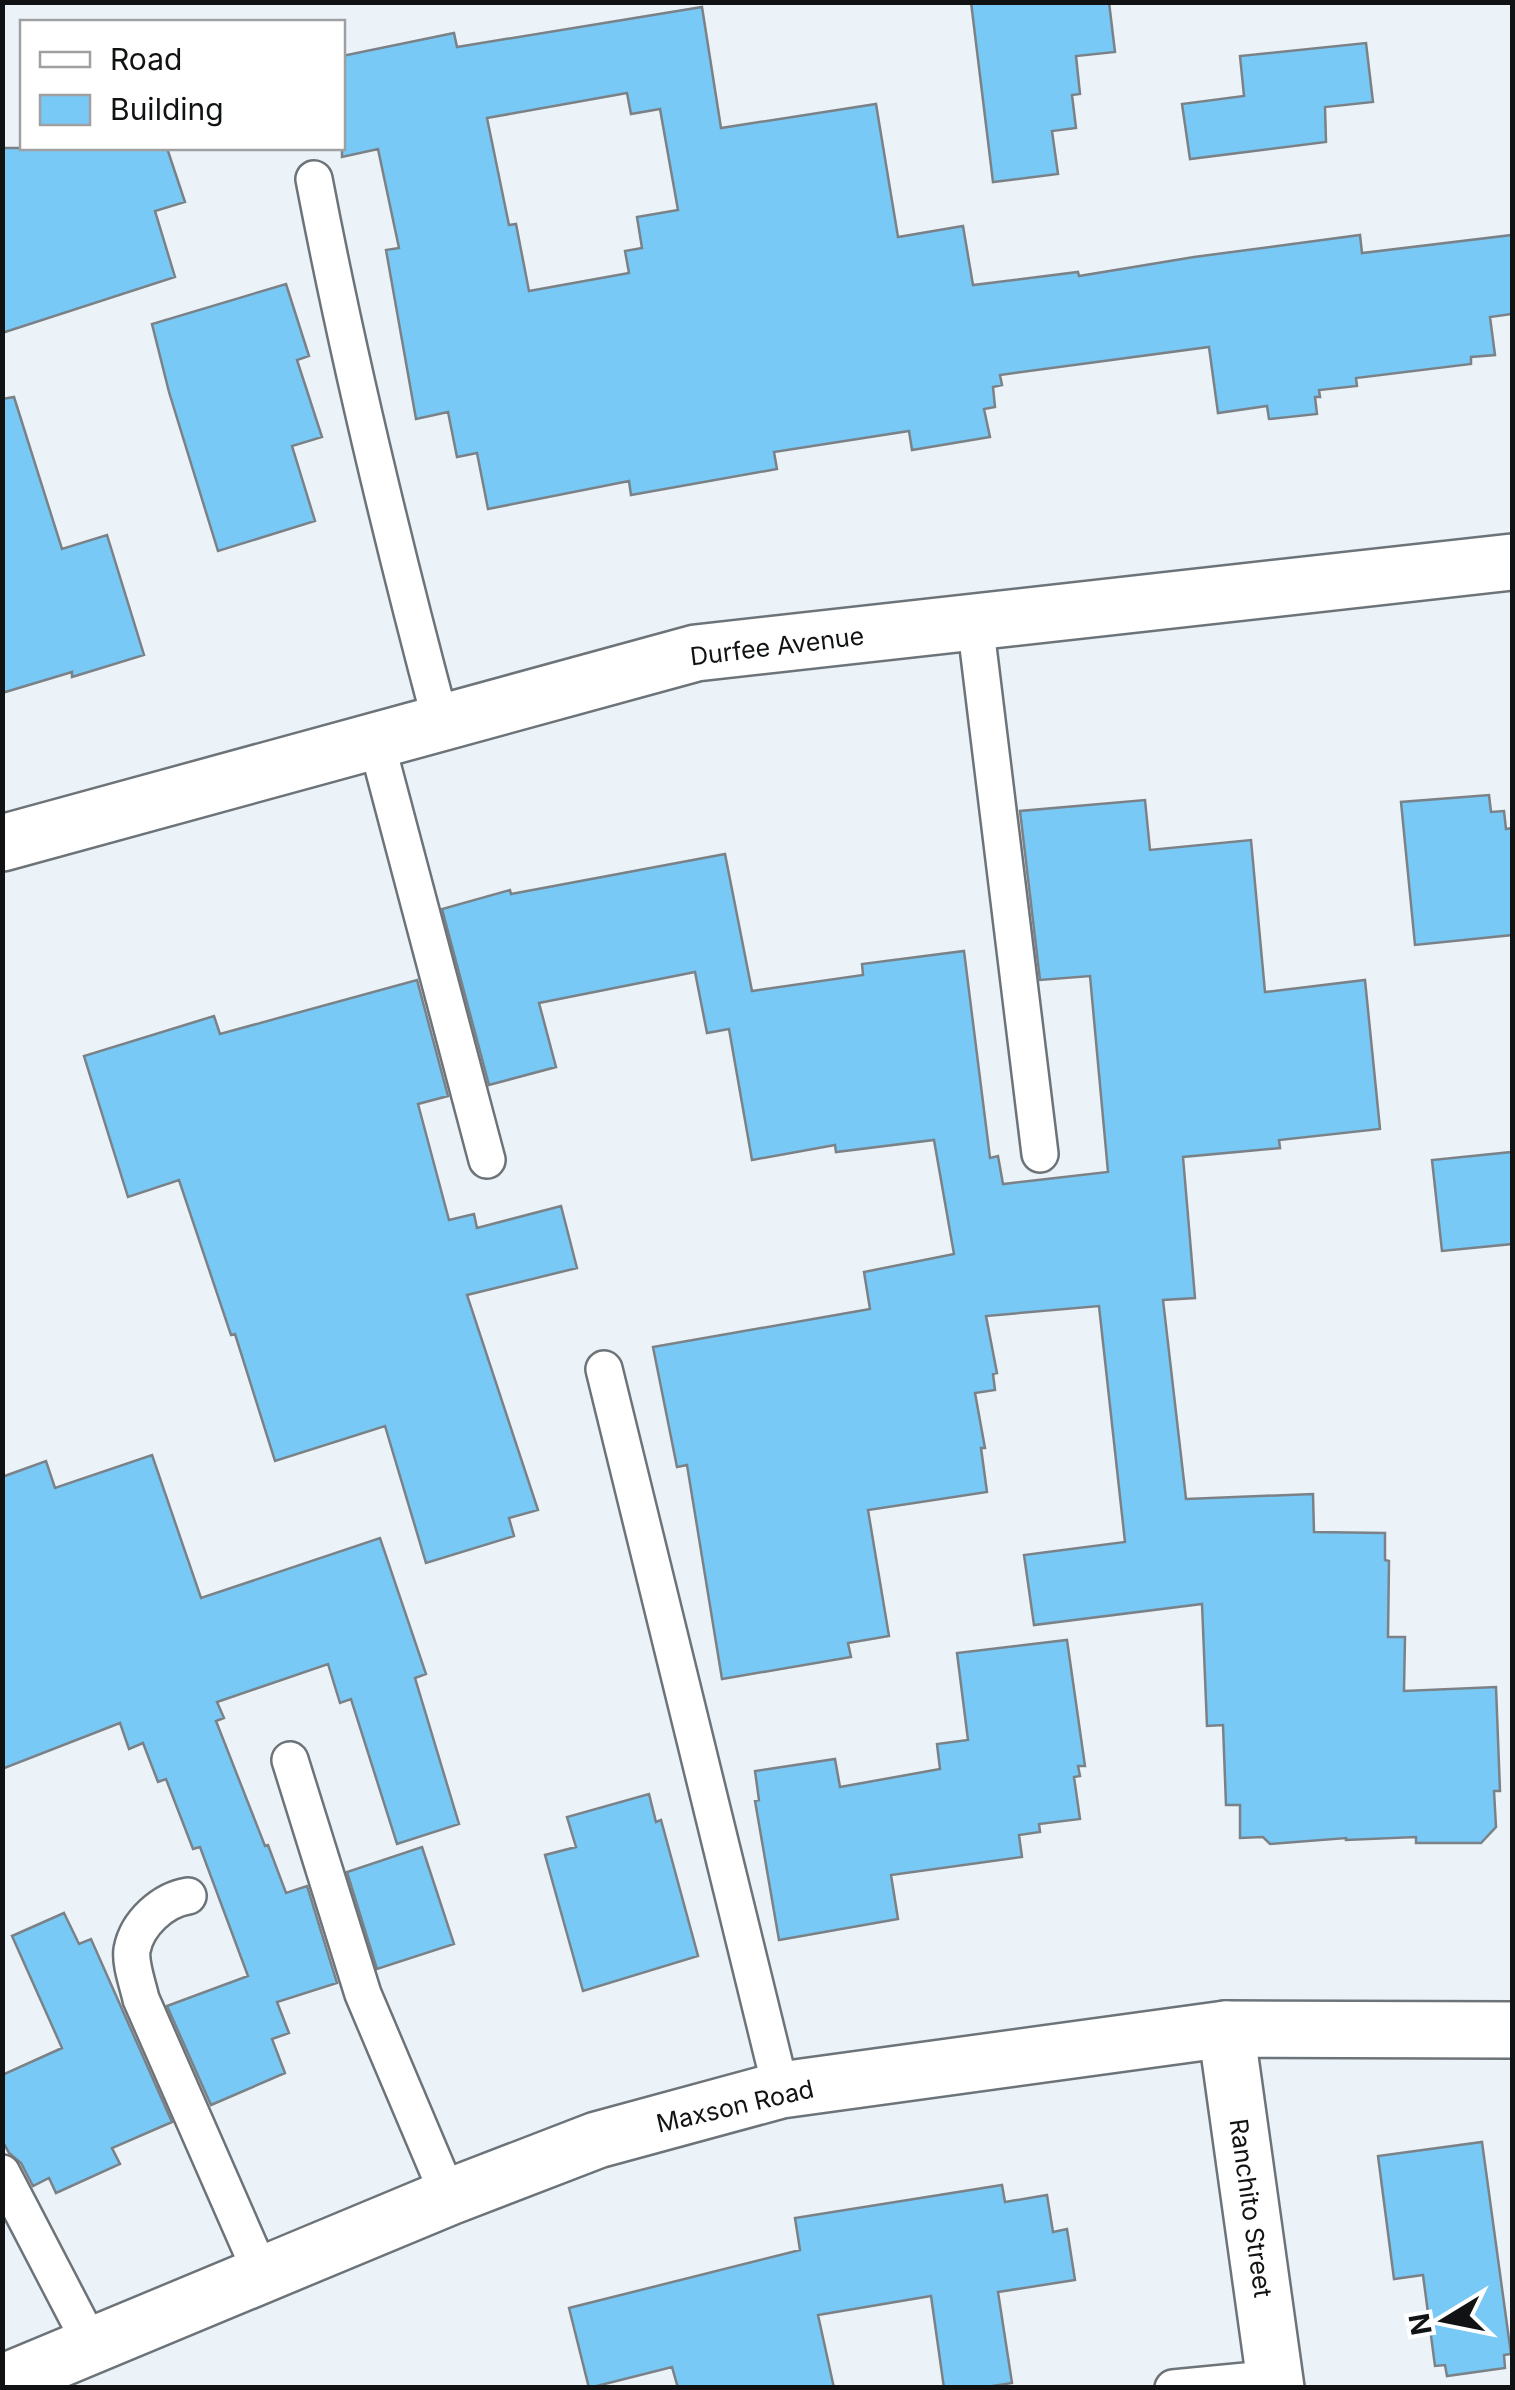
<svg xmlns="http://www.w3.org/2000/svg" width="1515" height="2390" viewBox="0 0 1515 2390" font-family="Inter,sans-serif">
	<rect width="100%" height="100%" fill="#ebf3f8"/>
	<!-- building -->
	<path fill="#79c9f6" stroke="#7b8287" stroke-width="2.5" fill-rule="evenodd" d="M971,2H1109L1115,52L1076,56L1080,94L1072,95L1076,128L1052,131L1058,174L993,182Z
		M702,7L721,128L876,104L898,237L963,226L973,285L1078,272L1079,276L1194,257L1360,235L1362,253L1512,235V314L1490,317L1495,355L1471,357V364L1356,378L1357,386L1319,390L1320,397H1315L1317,414L1269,419L1267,406L1218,413L1209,347L1000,375L1002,385L993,387L995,407L984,409L990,437L912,450L909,431L774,452L777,469L631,495L629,481L488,509L477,453L457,457L448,412L416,419L386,250L399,248L378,149L342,157V56L454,33L457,47ZM627,93L631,114L660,109L678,210L637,217L642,248L625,251L629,273L529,291L516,224L509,225L487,118Z
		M1366,43L1373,102L1325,107L1326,142L1190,159L1182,104L1244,96L1240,56Z
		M2,148H167L185,202L155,211L175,277L2,333Z
		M286,284L309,356L297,360L322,437L292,446L315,521L218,551L169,392L152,324Z
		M14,397L62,549L107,535L144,655L72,677V672L2,693V399Z
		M1489,795L1491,812L1504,811L1506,829L1512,828V935L1415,945L1401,802Z
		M1145,800L1150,850L1251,840L1265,992L1365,980L1380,1129L1279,1140L1280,1148L1183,1157L1195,1298L1163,1300L1186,1499L1313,1494L1314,1532L1385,1533V1560L1389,1561L1388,1637H1405L1404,1691L1496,1687L1500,1791H1494L1496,1827L1481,1843H1416V1837L1346,1840V1838L1270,1844L1263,1837L1240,1838V1805H1226L1223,1725L1207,1726L1202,1604L1034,1625L1024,1555L1125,1542L1099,1306L986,1316L997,1373L993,1374L995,1390L975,1393L985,1448H981L987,1492L868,1510L889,1636L848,1643L851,1657L722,1679L687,1465L677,1467L653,1347L870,1309L864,1272L954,1254L934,1140L836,1152L835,1145L752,1160L729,1029L707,1033L695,972L539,1003L556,1067L489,1085L442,909L510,890L511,894L725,854L752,991L863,975L862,964L964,951L990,1158L998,1156L1003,1184L1108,1172L1090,976L1040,980L1020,811Z
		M417,980L448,1096L418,1104L449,1220L474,1214L477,1228L561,1206L577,1268L467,1295L538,1510L509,1518L514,1536L426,1563L385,1426L275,1461L235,1334L231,1335L179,1180L128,1197L84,1056L214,1016L220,1034Z
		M1512,1152V1244L1442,1251L1432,1160Z
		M152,1455L201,1598L380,1538L426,1674L415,1678L459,1824L397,1844L351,1699L340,1703L328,1664L217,1702L224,1718L216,1721L265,1846L268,1845L286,1893L307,1886L337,1983L277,2002L289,2033L272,2039L285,2073L211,2105L167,2006L248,1976L200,1847L193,1849L166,1779L158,1782L143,1743L129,1749L120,1723L2,1769V1477L46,1461L55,1488Z
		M1067,1640L1085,1766H1078L1080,1776L1074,1777L1080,1819L1039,1824L1040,1832L1019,1835L1022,1857L891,1875L898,1919L779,1940L755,1801L759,1800L755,1771L835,1759L840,1787L940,1769L937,1744L968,1740L957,1653Z
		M649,1794L656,1822L661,1820L698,1956L583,1991L545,1855L576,1847L567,1817Z
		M422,1847L454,1944L377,1969L347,1872Z
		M64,1913L79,1944L91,1939L172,2122L112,2148L120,2164L56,2193L49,2178L33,2186L21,2163L9,2153L2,2140V2075L62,2048L12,1936Z
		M1482,2142L1511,2354L1504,2355L1505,2368L1447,2376L1445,2365L1435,2366L1423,2275L1394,2279L1378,2156Z
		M1002,2185L1005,2202L1047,2195L1053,2232L1067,2229L1075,2280L998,2292L1012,2383L980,2388H944L931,2296L818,2315L834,2388H678L672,2367L589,2388L569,2308L800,2250L795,2218Z"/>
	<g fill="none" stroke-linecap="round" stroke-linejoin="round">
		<!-- lane casing -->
		<g stroke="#6d7479" stroke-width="40">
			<path id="lane" d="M314,179C349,362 393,543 441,723
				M975,622L1040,1154
				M376,741L487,1160
				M604,1369L781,2090
				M290,1760L363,1994L449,2197
				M188,1896C163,1900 137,1923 132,1950C130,1964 138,1985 141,1999L262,2275
				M2,2173L92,2346
				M1173,2388L1275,2378"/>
		</g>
		<!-- street casing -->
		<g stroke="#6d7479" stroke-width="60">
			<path id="street" d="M2,843L696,653L1512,562
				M1226,2029L1276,2388"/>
		</g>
		<!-- secondary casing -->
		<g stroke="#6d7479" stroke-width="60">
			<path id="secondary" d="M2,2383L449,2197L597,2140L781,2090L1226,2029L1512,2030"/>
		</g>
		<!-- lane -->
		<use href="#lane" stroke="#fff" stroke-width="35"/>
		<!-- street -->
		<use href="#street" stroke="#fff" stroke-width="55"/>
		<!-- secondary -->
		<use href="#secondary" stroke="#fff" stroke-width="55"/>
	</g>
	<g text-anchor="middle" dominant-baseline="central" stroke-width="8" stroke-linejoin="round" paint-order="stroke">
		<!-- street labels -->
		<g font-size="25" fill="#101214" stroke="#fff">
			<text transform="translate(777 646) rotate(-7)">Durfee Avenue</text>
			<text transform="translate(735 2106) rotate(-13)">Maxson Road</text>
			<text transform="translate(1251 2208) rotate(82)">Ranchito Street</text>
		</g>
	</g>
	<!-- border -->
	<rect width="1515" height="2390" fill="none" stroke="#101214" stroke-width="10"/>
	<!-- legend -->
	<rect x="20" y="20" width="325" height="130" fill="#ffffff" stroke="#9fa0a1" stroke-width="2.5"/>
	<rect x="40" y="52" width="50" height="15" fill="#ffffff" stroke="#9fa0a1" stroke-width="2.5"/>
	<text x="110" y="70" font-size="30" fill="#101214">Road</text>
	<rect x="40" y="95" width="50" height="30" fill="#79c9f6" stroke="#9fa0a1" stroke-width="2.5"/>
	<text x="110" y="120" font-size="30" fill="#101214">Building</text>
	<!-- north arrow -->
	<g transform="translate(1445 2320) rotate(260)" stroke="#ffffff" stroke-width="8" paint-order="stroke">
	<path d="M0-8L18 38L0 25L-18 38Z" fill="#101214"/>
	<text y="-15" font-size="28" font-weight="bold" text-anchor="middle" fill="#101214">N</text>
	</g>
</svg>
